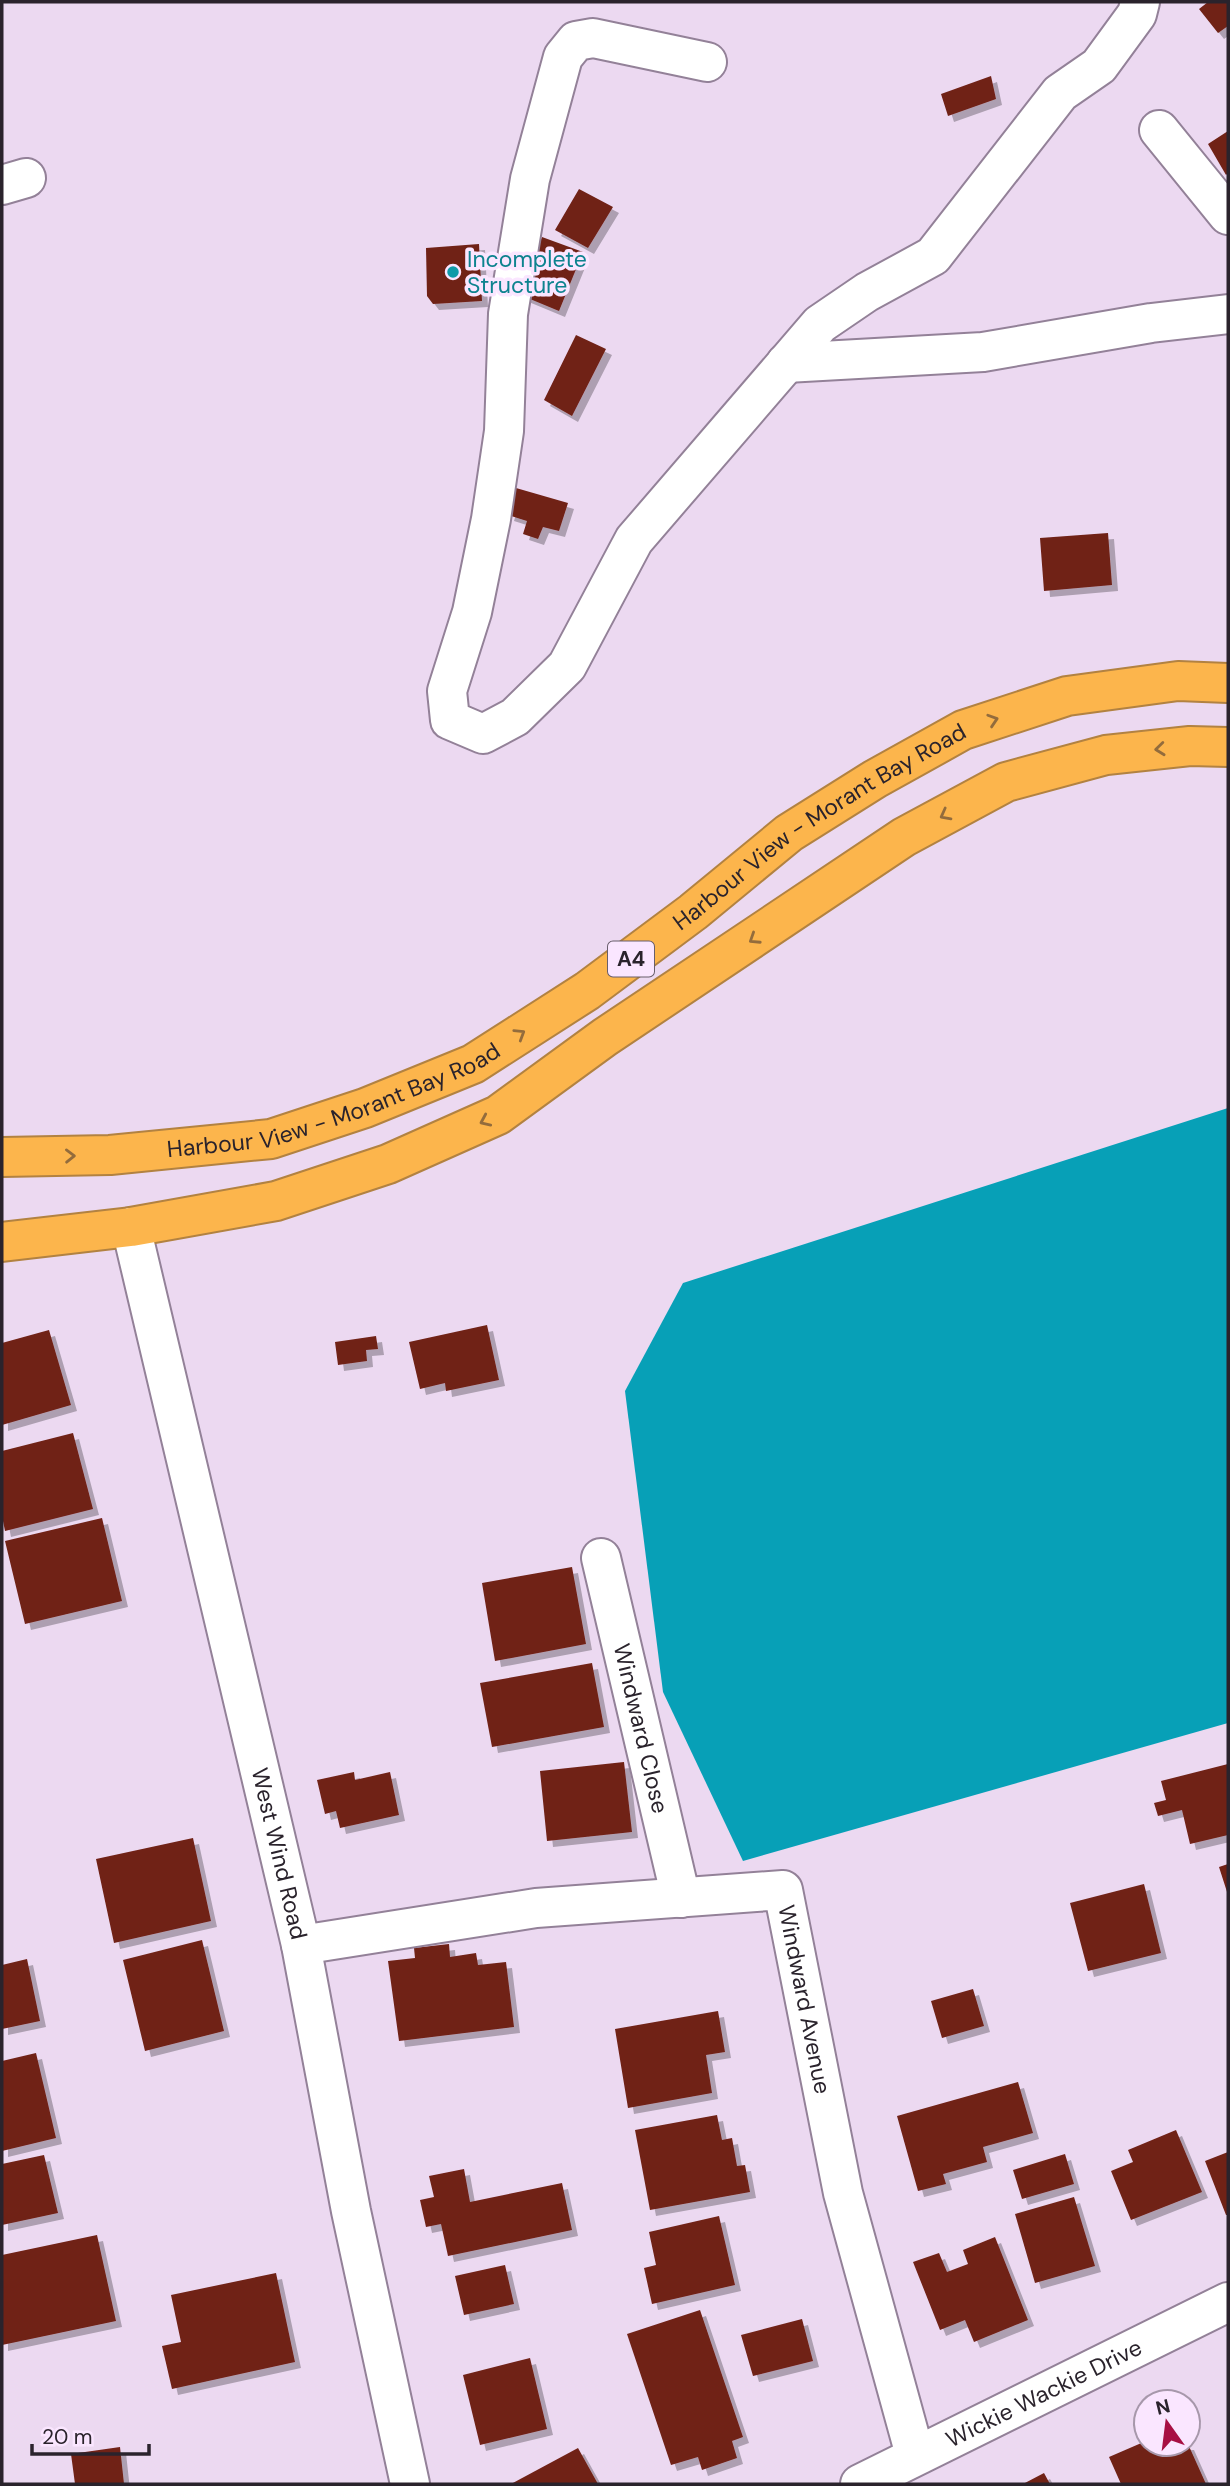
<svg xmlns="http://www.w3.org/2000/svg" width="1230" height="2486" viewBox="0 0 1230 2486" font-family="'DM Sans',sans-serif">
	<defs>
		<filter id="shadow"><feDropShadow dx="6" dy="6" stdDeviation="0" flood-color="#0004"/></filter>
	</defs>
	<rect width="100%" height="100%" fill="#ecd9f1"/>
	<!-- water -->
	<path fill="#07a0b7" d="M1228,1108V1723L743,1861L663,1692L625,1391L683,1283Z"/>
	<!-- building -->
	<path fill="#6f2117" filter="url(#shadow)" d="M1208,2H1228V26L1218,33L1199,9Z
		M991,76L996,99L948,116L941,94Z
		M1228,131V173L1226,175L1208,144Z
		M579,189L613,207L588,248L555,230Z
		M542,237L583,252L559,311L518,294Z
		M479,244L482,301L433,304L427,296L426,248Z
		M576,335L606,349L572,416L544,400Z
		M516,488L568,503L559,531L543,527L538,539L523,534L527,521L508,515Z
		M1108,533L1112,585L1044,591L1040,538Z
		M487,1325L499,1380L446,1391L445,1383L420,1389L409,1342Z
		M49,1330L71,1405L2,1425V1343Z
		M376,1336L378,1349L366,1350L367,1361L338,1365L335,1342Z
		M73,1433L93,1509L5,1531L2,1516V1451Z
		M102,1518L122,1601L25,1624L5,1541Z
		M572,1567L586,1644L495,1661L482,1583Z
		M592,1663L604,1727L492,1747L480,1683Z
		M624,1762L632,1832L547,1841L540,1771Z
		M1228,1764V1835L1190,1844L1182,1810L1158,1816L1154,1803L1166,1800L1161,1781Z
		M354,1772L355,1780L390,1772L399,1815L340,1828L336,1811L325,1814L317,1780Z
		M193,1838L211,1921L114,1943L96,1859Z
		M1228,1864V1895L1219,1867Z
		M1144,1884L1161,1953L1088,1971L1070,1903Z
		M202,1940L224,2031L145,2051L123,1960Z
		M449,1944L450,1957L476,1953L478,1965L506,1962L514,2027L399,2041L388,1961L415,1958L414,1948Z
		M27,1959L40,2021L2,2029V1965Z
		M973,1989L984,2026L942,2038L931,2001Z
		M718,2011L725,2052L706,2055L712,2093L628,2108L615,2029Z
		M36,2053L56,2138L2,2151V2061Z
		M1018,2082L1033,2133L983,2147L987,2162L943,2174L946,2184L918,2191L897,2116Z
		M717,2115L722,2140L732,2138L737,2166L745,2165L750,2192L650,2210L635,2130Z
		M1176,2130L1202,2192L1131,2220L1111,2171L1133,2162L1128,2150Z
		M1228,2152V2215H1226L1205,2161Z
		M1065,2154L1074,2184L1022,2199L1013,2170Z
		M44,2155L58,2213L2,2225V2164Z
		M464,2169L470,2202L562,2183L572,2230L448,2256L441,2224L426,2227L420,2200L434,2197L429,2176Z
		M1074,2197L1095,2266L1035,2283L1015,2214Z
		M719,2216L735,2285L652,2304L644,2268L656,2265L649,2232Z
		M97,2235L116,2321L2,2345V2255Z
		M995,2237L1028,2320L974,2342L965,2320L940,2330L913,2262L939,2253L947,2272L968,2264L963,2250Z
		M505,2265L514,2304L464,2315L455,2276Z
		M276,2273L295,2362L172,2389L162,2346L181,2342L171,2295Z
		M700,2310L743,2437L732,2441L737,2458L702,2470L698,2457L671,2465L627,2334Z
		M802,2319L813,2361L753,2376L741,2335Z
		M530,2358L547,2429L480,2445L463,2375Z
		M1146,2441V2444H1188L1206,2484H1121L1109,2457Z
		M120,2447L124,2484H75L71,2454Z
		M578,2448L598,2484H511Z
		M1044,2473L1050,2484H1023Z"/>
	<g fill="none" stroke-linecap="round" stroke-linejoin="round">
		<!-- minor casing -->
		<g stroke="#938198" stroke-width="42">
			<g id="minor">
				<path d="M707,62L593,38L576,41L563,57L530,179L508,314L504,431L491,519L472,612L447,691L450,720L483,734L515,717L567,666L634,540L820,324L867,292L933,256L1060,93L1099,66L1137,14L1140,2"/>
				<path d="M1159,130L1228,215"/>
				<path d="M2,185L26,178"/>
				<path d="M786,363L983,352L1151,323L1228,314"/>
				<path id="s1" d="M131,1227L301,1945L351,2211L410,2484"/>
				<path id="s2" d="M601,1558L681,1898"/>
				<path id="s3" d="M301,1945L536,1908L783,1890L843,2193L915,2455"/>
				<path id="s4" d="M860,2484L1228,2302"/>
			</g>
		</g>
		<!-- highway casing -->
		<g stroke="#b28241" stroke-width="42">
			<g id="highway">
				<path id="s5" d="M2,1157L110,1155L271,1139L365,1108L473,1064L587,991L693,912L789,833L875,779L963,730L1067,696L1178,681L1228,683"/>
				<path d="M2,1242L131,1227L276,1201L388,1164L498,1115L605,1037L904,837L1006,782L1106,755L1190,746L1228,747"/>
			</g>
		</g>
		<!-- minor -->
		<use href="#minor" stroke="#fff" stroke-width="38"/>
		<!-- highway -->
		<use href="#highway" stroke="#fcb54c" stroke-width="38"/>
	</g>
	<!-- one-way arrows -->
	<defs><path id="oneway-chevron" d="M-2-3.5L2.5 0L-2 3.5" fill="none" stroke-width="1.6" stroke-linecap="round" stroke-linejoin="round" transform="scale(1.75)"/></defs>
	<g stroke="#936c3c">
		<use href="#oneway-chevron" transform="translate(993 720) rotate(-18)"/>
		<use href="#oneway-chevron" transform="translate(1160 749) rotate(174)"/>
		<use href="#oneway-chevron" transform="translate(945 815) rotate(152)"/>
		<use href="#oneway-chevron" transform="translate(754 939) rotate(147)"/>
		<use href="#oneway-chevron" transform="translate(520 1034) rotate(-32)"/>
		<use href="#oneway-chevron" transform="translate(485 1121) rotate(156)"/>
		<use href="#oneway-chevron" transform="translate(70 1156) rotate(-1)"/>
	</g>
	<!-- markers -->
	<circle fill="#0f9aa8" stroke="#fae6ff" stroke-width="2.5" cx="453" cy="272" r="7"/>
	<g text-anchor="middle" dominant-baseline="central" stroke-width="7" stroke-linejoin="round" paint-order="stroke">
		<!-- shield labels -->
		<rect fill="#fae6ff" stroke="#685e6b" stroke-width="2" x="608" y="941.5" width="46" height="35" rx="5"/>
		<g font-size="21" font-weight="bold" fill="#2a232c">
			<text x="631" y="959">A4</text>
		</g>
		<!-- culture labels -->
		<g font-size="23" fill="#0d838f" stroke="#fae6ff" text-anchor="start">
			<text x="467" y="259">Incomplete<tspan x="467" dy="26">Structure</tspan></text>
		</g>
		<!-- street labels -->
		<g font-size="23" fill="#2a232c" stroke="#fae6ff">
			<text stroke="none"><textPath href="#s5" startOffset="906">Harbour View - Morant Bay Road</textPath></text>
			<text stroke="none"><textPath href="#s5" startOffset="340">Harbour View - Morant Bay Road</textPath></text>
			<text stroke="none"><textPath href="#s2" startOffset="175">Windward Close</textPath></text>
			<text stroke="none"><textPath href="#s1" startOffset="644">West Wind Road</textPath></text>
			<text stroke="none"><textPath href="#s3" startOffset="597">Windward Avenue</textPath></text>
			<text stroke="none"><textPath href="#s4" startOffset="205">Wickie Wackie Drive</textPath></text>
		</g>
	</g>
	<!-- border -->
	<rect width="1230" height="2486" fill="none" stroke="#2a232c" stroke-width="7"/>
	<!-- north arrow -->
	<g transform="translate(1167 2423) rotate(346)"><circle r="33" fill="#fae6ff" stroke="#a798ab" stroke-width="2"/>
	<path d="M0-5L12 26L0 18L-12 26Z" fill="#a70f43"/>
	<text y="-10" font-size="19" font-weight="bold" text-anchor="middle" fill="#2a232c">N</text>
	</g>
	<!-- scale -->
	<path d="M32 2444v10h117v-10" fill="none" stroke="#2a232c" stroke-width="3.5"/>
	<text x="42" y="2444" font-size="21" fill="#2a232c" stroke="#fae6ff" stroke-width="5" paint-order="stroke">20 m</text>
</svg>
